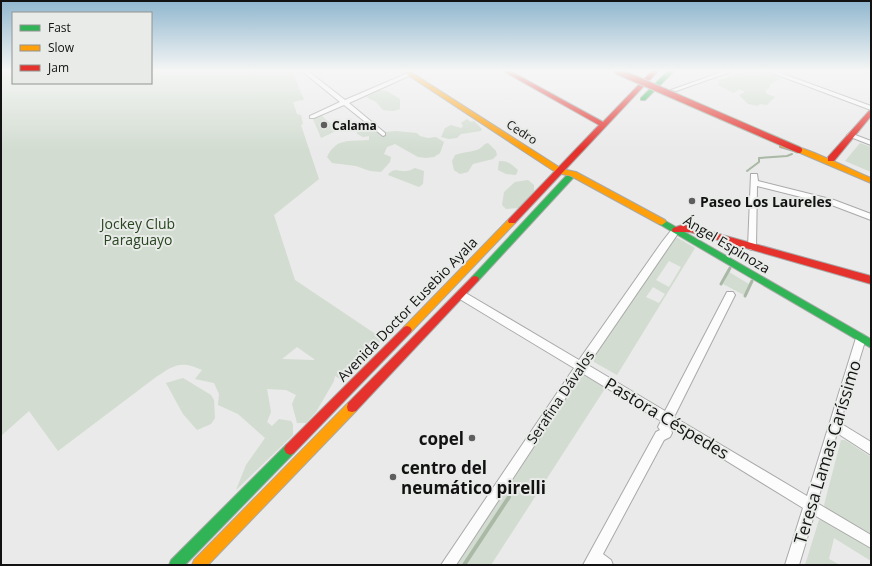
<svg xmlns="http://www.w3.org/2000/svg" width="872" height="566" viewBox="0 0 872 566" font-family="'Open Sans',sans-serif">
	<rect width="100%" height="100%" fill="#e9eae9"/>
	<!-- green -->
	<path fill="#d2dcd0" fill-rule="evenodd" d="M1,71H13V83H151V71H292L304,100L293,102L297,114L301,115L303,124L301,125L319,179L274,215L295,280L383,339L340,379L335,376L334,381L316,412L306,423H297L292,404L296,395L286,390L267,389L271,412L267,422L272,426L279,419L291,421L293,424V435L236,490L246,465L265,438L238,414L218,405L219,394L214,383L195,379L202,370C181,360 174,365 156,377L58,451L29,411L1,436ZM297,347L314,359V360L282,359Z
		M746,71H773L776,72L780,79L770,84V87L765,91L767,94L775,97L767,105L760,104L758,106L748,104L739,95L745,92L739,89L734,93L718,85V83H722L717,81Z
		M379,90L387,91L400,99V109L393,111L383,110L376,102L366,97Z
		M322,116L338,130L321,138L313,119Z
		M467,119L471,122L474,121L482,129L481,131L461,134L457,138L449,139L441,137L445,128L451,125L461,128L463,126L461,123Z
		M369,120L375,121L379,130L386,132L396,131L417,133L420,136L428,138L436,137L444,142L440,153L434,157L426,158L418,157L395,144L387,147L384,154L391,157L390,162L381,172L370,171L356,166L332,163L327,157C337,137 349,142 369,140V136L363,137L357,134V128L363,125L365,121Z
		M488,143L496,151L497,155L493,159L473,164L468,172L460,174L454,170L452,161L455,155C463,152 473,152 479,149C483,147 483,144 488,143Z
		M860,143L871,147V172L845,161Z
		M499,161C509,161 511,164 518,170L516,175L506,174L498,170Z
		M415,168L424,171L423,184L419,187L388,175C394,167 398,172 406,171C409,171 412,169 415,168Z
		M528,180L534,185V191L519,208L506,209L502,205L504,192L515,182Z
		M675,238H678L695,248L617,375L594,362L593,358ZM669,261L681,267L669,287L656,280ZM653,287L665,294L659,303L646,297Z
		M729,272L749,284L744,295L723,284Z
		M586,375L606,387L491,565H457L581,376Z
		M183,378L211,395L214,400L215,418L211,424L197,430L183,414L166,383Z
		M841,440H845L871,457V535L826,508L824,505Z
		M822,519L871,549V561L834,538L829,559L840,565H805L819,520Z"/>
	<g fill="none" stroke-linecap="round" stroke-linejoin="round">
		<!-- stream-far2 -->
		<path stroke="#aab8a6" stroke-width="2" d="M747,171L759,162V158L787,156L792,154"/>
		<!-- stream-far1 -->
		<path stroke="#aab8a6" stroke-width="3" d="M721,284L730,268
			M745,296L752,281"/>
		<!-- stream -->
		<path stroke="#aab8a6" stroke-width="4" d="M464,565L509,497"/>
		<!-- street casing -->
		<g stroke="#a8a9a8" stroke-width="2">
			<path id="street" d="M302,71H308L345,100L408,73L413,74L349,103L385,133V135L383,136L344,105L314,118H310V116L340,102Z
				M725,71H733L676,91L671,90Z
				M767,71H775L871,106V110Z
				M850,133L871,141V145L848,136L847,135Z
				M751,174H757L758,181L834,200L871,214V220L829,204L757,186L756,247L752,250L749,249L748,247Z
				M676,227L680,230L679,232L588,365L665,411L727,292H733L735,295L674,417L807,496L856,338L858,335L861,334L864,335L866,338L840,423L871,442V455L837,433L817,503L871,535V548L814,515L799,565H785L803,508L670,426L672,433L670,437L664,440L603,554L611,560L613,565H583L656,432L660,430L658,427L661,421L582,373L456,565H441L574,368L458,298L456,295L458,292H464L579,360L662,242L673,228Z"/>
		</g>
		<!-- fast casing -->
		<g stroke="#a8a9a8" stroke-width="2">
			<path id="fast" d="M668,71H674L645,100H641V98Z
				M566,176H569L573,178L478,281H472L471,279L472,277Z
				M662,219L871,339V348L659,224L658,222Z
				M290,443L294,445L296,449L294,453L185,565H169L171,560L286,445Z"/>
		</g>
		<!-- slow casing -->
		<g stroke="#a8a9a8" stroke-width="2">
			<path id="slow" d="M402,71H409L562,169L576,172L665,220L666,222L662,225L659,224L571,176L557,173Z
				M780,143C794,141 854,171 871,178V183L798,152L780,147Z
				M512,218L516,221L515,223L410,333L407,334L404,333L402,330L404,327L509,219Z
				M352,402L356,403L357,407L356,411L208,565H192L194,560L348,403Z"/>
		</g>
		<!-- jam casing -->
		<g stroke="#a8a9a8" stroke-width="2">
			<path id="jam" d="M503,71H510L603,122L652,71H658L515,223H509L508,221L509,219L599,125Z
				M871,110V116L834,161H828V157L869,111Z
				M682,225L690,226L871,276V284L690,232H673L672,230L673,228Z
				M475,276L478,277L479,279L478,281L356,411L352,412L348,411L347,407L348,403L472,277Z
				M407,326L410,327L412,330L410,333L294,453L290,455L286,453L284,449L286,445L404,327Z"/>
		</g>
		<!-- street -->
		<use href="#street" fill="#fcfcfc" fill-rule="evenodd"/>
		<!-- fast -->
		<use href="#fast" fill="#30b455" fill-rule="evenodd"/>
		<!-- slow -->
		<use href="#slow" fill="#ff9f0a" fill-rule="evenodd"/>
		<!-- jam -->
		<use href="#jam" fill="#e5322d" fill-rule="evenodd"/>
		<!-- jam-bridge casing -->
		<g stroke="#a7b2a4" stroke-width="8" stroke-linecap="butt">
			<path id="jam-bridge" d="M617,71L799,150"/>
		</g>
		<!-- jam-bridge -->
		<use href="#jam-bridge" stroke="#e5322d" stroke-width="6"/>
	</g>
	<!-- sky -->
	<linearGradient id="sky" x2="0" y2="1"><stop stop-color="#8fb6ce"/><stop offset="0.47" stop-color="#f5f6f5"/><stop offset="1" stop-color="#f5f6f5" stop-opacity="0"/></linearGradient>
	<rect width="872" height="150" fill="url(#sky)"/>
	<!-- markers -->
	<g fill="#5d5e5d" stroke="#e8ebe8" stroke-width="1.5">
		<circle cx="324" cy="125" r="4"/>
		<circle cx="692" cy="201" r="4"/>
		<circle cx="472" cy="438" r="4"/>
		<circle cx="393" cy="477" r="4"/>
	</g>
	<g text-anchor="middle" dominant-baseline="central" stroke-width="4" stroke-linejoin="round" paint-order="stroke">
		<!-- far-poi labels -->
		<g font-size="12" font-weight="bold" fill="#111211" stroke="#e8ebe8" text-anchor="start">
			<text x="332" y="125">Calama</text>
		</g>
		<!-- far-street labels -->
		<g font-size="12" fill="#111211" stroke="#e8ebe8">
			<text transform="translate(522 132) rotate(33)">Cedro</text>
		</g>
		<!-- poi labels -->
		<g font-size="14" font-weight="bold" fill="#111211" stroke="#e8ebe8" text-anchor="start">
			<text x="700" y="201">Paseo Los Laureles</text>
		</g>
		<!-- park labels -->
		<g font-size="14" fill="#28451f" stroke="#e8ebe8">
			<text x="138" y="223">Jockey Club<tspan x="138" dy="16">Paraguayo</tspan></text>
		</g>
		<!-- street labels -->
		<g font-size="14" fill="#111211" stroke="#e8ebe8">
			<text transform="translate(727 244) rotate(31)">Ángel Espinoza</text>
			<text transform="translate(407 309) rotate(-46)">Avenida Doctor Eusebio Ayala</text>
			<text transform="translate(560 397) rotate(-56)">Serafina Dávalos</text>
		</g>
		<!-- near-street labels -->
		<g font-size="17" fill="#111211" stroke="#e8ebe8">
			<text transform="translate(667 418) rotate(31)">Pastora Céspedes</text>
			<text transform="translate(827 452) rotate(-73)">Teresa Lamas Caríssimo</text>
		</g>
		<!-- near-poi labels -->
		<g font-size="17" font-weight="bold" fill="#111211" stroke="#e8ebe8" text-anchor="end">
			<text x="464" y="438">copel</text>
			<text x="401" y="467" text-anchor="start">centro del<tspan x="401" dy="20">neumático pirelli</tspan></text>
		</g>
	</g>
	<!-- border -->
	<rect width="872" height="566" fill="none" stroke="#111211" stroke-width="4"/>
	<!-- legend -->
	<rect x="12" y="12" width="140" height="72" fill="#e8ebe8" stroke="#929492"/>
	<rect x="20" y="25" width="20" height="6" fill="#30b455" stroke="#929492"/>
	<text x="48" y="32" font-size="12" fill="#111211">Fast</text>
	<rect x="20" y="45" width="20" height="6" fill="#ff9f0a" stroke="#929492"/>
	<text x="48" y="52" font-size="12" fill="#111211">Slow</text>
	<rect x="20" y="65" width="20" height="6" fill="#e5322d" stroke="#929492"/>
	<text x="48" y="72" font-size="12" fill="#111211">Jam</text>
</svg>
